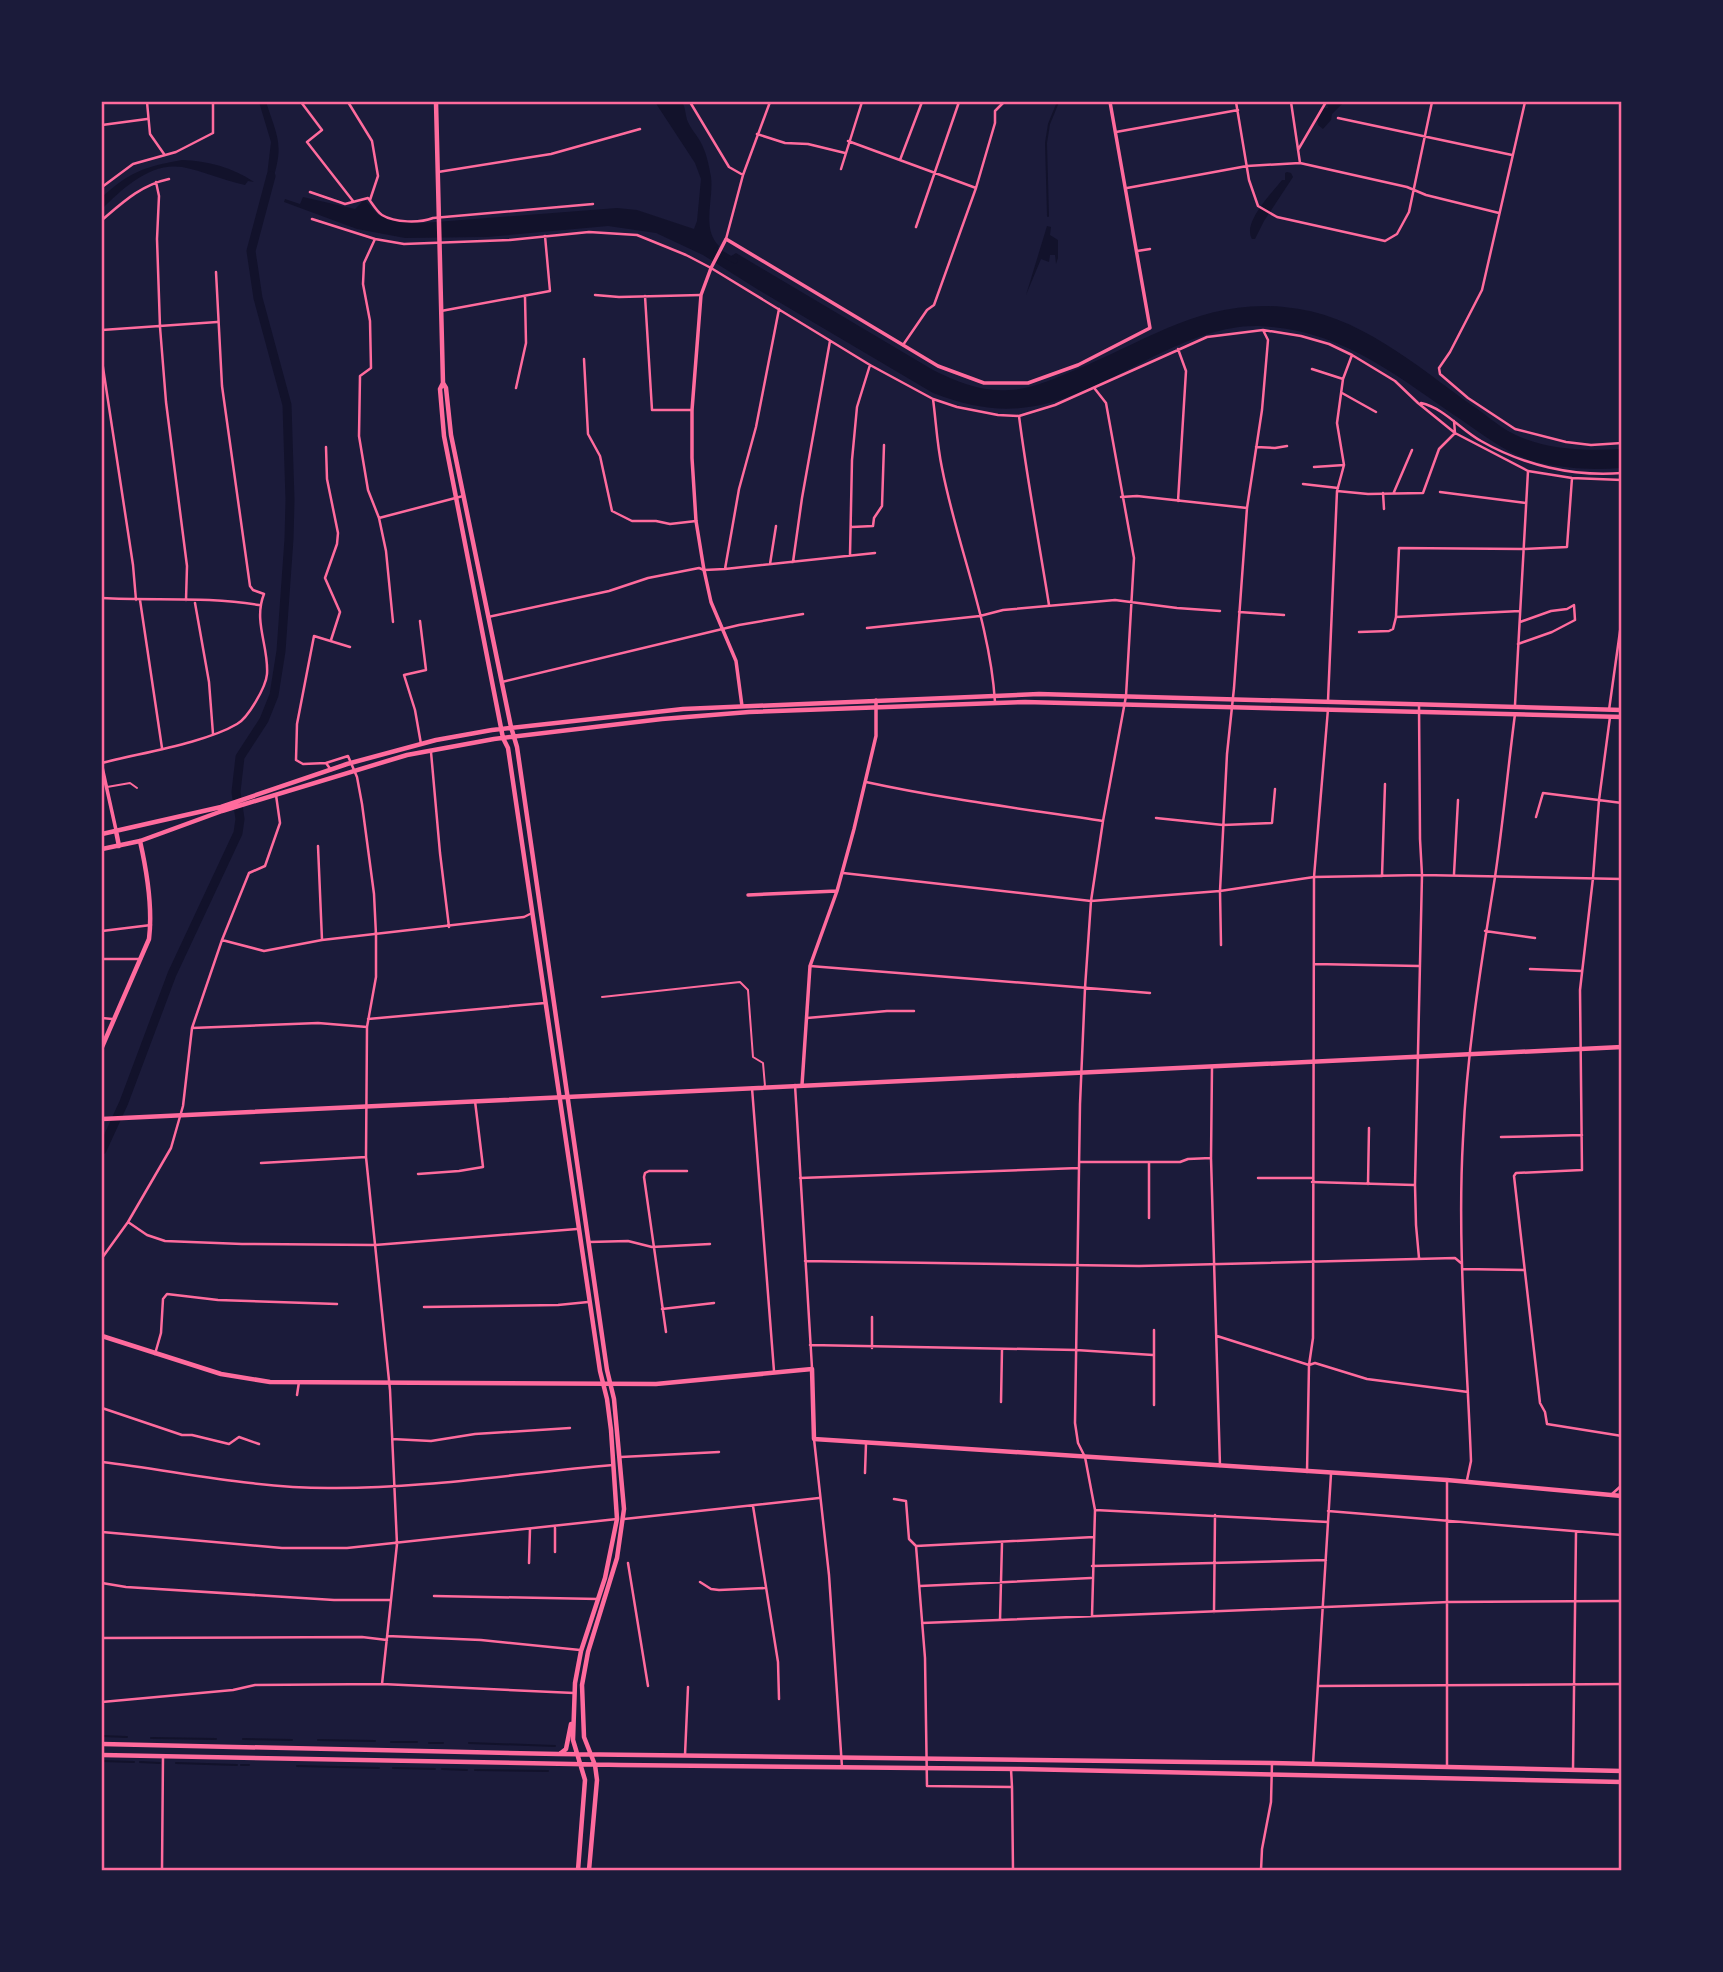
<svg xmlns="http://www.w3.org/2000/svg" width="1723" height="1972" viewBox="0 0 1723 1972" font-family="Ubuntu,sans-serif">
	<rect width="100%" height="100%" fill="#1b1b3a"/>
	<!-- water -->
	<path fill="#12122b" d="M259,102H266C279,141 284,145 271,186L266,184L271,142Z
		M655,102H682C686,108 685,115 688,122C691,129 696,134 700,141C706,151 709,165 711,177C714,200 701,228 719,246L716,252L728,258L736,253L933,370C957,382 982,392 1009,390C1032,389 1054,379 1075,370C1147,341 1202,299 1284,307C1358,313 1415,365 1473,406C1485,414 1496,424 1508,431C1542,450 1584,451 1621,449V468C1593,470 1565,469 1537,462C1509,455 1486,437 1463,421C1396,376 1344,330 1259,326C1226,325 1193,338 1163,352C1078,393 1029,431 933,393L757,289L703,255L656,233L608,226L487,237L405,238L357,229L284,202L285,199L300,204L303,197L355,209L363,201H366L378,215L405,222L423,223L617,208L637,210L694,229L697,221L701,179L695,163Z
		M1327,102H1344L1332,114L1331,120L1323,129L1318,125L1317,119L1324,108H1328Z
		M182,160C208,161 232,167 254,182L248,181L245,185C223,180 203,171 182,167C150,162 122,189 102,209V197C131,171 144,167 182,160Z
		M1287,172L1291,173L1293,177L1264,221L1255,239H1252C1242,223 1272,193 1282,180H1285V173Z
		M1047,226L1051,227L1050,235L1058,240V258L1056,264L1055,255H1050L1049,262L1041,259L1026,295Z"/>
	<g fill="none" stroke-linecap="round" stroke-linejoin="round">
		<!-- stream -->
		<path stroke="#12122b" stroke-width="2" d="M1048,216L1046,143L1049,124L1058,102
			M102,1736L127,1737
			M151,1738L216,1739
			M243,1739L292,1740
			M318,1740L375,1741
			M391,1742H417
			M429,1743H443
			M469,1743L555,1746
			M102,1761L134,1762
			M140,1762L160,1763
			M176,1763L237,1765
			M241,1765H249
			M297,1766L379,1768
			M393,1768L435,1769
			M442,1769L467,1770
			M475,1770L548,1771"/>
		<!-- canal -->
		<path stroke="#12122b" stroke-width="5" d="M716,250L735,261"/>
		<!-- river -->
		<path stroke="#12122b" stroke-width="9" d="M102,1150L124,1102L172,974L238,833L240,819L236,792L240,757L264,720L274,695L281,651L289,539L290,500L287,405L258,298L251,251L271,176"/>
		<!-- service -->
		<path stroke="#ff6b9d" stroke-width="2" d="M107,787L130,783L137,788
			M602,997L740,982L748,990L753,1057L763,1063L765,1086"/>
		<!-- minor -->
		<path stroke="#ff6b9d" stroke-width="2.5" d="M147,102L150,134L164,154
			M301,102L322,130L307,142L353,201
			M348,102L372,141L378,176L370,200
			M690,102L729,167L743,175
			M1236,102L1249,180L1258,206L1277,217L1385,241L1397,234L1409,212L1432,102
			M1291,102L1300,163
			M1525,102L1482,290L1450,352L1439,368L1440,374L1468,398L1515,429L1566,442L1591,445L1622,443
			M1338,118L1512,155
			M102,125L147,119
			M1116,132L1238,110
			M757,134L785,143L808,144L845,153
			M848,141L976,188
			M1298,150L1326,102
			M900,160L922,102
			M841,169L862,102
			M438,172L551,154L640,129
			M156,182L159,196L157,239L160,327L166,402L187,566L186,600
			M102,187L133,164L176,152L213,133V102
			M1127,188L1247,166L1300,163L1407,187L1426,195L1499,213
			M310,192L345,204L368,198C372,203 377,212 382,215C395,223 420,223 433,218L593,204
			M312,219L375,239L404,244L510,240L589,232L637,235L686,255L711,268L870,365L933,399L957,407L998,415L1019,416L1055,405L1207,337L1263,330L1301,336L1329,344L1352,355L1395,381L1418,403L1455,433L1528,471L1572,478L1622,480
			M102,220C123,202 141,185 169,179
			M916,227L959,102
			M375,239L364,263L363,284L370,321L371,368L360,376L359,436L368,490L379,518L386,551L393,622
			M726,239L743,175L770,102
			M1137,251L1150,249
			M595,295L619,297L701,295
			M645,296L652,410H692
			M441,311L550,291L545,236
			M102,330L217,322
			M903,345L927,310L934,305L976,188L995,123V111L1004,102
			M584,359L588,434L600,456L612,511L632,521H656L670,524L696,521
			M102,361L133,565L136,600
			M1312,369L1343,379
			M516,388L526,343L525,297
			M1342,393L1376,412
			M933,399C936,421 937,445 942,468C957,546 990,622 995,702
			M1421,403C1444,408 1461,430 1481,441C1523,465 1573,477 1622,473
			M1019,416C1027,479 1039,542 1049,605
			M326,447L327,479L338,533L337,544L325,578L340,612L331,640
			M1256,447L1275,448L1287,446
			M1314,467L1344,465
			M1303,484L1338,488
			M1337,491L1368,494L1423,493L1439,449L1455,433L1454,421
			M1394,492L1412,450
			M1440,492L1526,503
			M1383,493L1384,509
			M1121,497L1137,496L1247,508
			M1178,501L1186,371L1178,349
			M379,518L463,496
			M852,527L873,526L874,518L882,506L884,445
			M850,555L852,460L857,407L870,365
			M793,562L802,498L830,341
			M770,564L776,526
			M725,569L739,489L756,427L779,309
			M102,598C154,601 207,596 259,605
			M140,600L162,748
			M195,603L209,682L213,734
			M1239,612L1284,615
			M488,617L609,591L648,578L699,568L704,570L725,569L875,553
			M1396,617L1399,548L1523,549L1567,547L1572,478
			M420,621L426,670L404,675L415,710L421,744
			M867,628L980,616L1003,610L1115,600L1177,608L1220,611
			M1359,632L1389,631L1393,629L1396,617L1520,611
			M1518,644L1552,632L1575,620L1574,605L1567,609L1551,611L1520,622
			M502,682L739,625L803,614
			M1328,701L1337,491L1344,465L1337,423L1343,379L1352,355
			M1419,705L1420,839L1422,875L1415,1185L1416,1225L1419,1258
			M1515,705L1528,471
			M1609,710L1622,617
			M1610,717L1599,800L1593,878L1580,990L1582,1170L1516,1173L1514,1176L1540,1403L1545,1412L1547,1424L1622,1436
			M431,752L440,853L449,927
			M102,763C140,753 205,743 237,724C248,718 266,687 267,674C269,647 253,621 264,594L253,590L250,586L222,386L216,272
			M326,763L348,756L357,777L362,804L374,894L376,935V977L367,1027L366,1157L390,1390L397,1544L382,1684
			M331,770L326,763L303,764L296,760L297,724L314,636L350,647
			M866,782C944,799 1024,809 1103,821
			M1536,817L1543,793L1622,803
			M1156,818L1223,825L1272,823L1275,789
			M318,846L322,940
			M843,873L1091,901L1220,891L1314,877L1422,875L1622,879
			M1454,874L1458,800
			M1382,876L1385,784
			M102,931L151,925
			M1485,931L1535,938
			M222,940L264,951L322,940L524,917L532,913
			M1221,945L1220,891L1227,754L1234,688L1247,508L1262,410L1268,340L1263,330
			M102,959H141
			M1314,964L1419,966
			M810,966L1150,993
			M1530,969L1582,971
			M102,1018L112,1019
			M807,1018L887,1011H914
			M368,1019L545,1003
			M192,1028L318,1023L367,1027
			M1212,1067L1211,1158L1220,1466
			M795,1085L812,1368
			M752,1088L774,1371
			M1501,1137L1582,1135
			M1079,1162H1180L1188,1159L1211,1158
			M261,1163L366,1157
			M418,1174L459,1171L483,1167L475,1101
			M800,1178L1079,1168
			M1258,1178H1313
			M1312,1182L1414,1185
			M1368,1184L1369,1128
			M1149,1218V1162
			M128,1222L147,1235L165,1241L242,1244L375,1245L577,1229
			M589,1242L628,1241L652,1247L710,1244
			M102,1258L128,1222L171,1148L183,1106L192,1028L222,940L249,873L265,866L280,823L276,795
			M805,1261L1139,1266L1455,1258L1461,1263
			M1462,1269L1524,1270
			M424,1307L558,1305L588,1302
			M662,1309L714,1303
			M872,1317V1348
			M666,1332L644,1177L645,1173L649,1171H687
			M1217,1336L1309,1365L1315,1363L1367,1379L1468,1392
			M810,1345L1076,1350L1153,1355
			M155,1354L161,1333L163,1299L167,1294L218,1300L337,1304
			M297,1395L299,1382
			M1001,1402L1002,1349
			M1154,1405V1330
			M102,1408L182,1435H192L229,1444L239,1437L259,1444
			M392,1439L431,1441L475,1434L570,1428
			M814,1439L829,1575L842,1767
			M621,1457L719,1452
			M102,1462C177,1471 252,1488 328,1488C424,1489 518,1473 613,1465
			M1307,1472L1309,1365L1313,1338L1314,877L1328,709
			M865,1473L866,1443
			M1467,1480L1471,1461C1467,1354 1457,1246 1463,1139C1467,1051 1481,964 1495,877C1503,823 1508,768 1515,714
			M1612,1494L1622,1485
			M894,1499L906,1501L909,1539L916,1546
			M753,1506L778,1662L779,1699
			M1095,1510L1328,1522
			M1328,1511L1622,1535
			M624,1519L819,1498
			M102,1532L282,1548H347L617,1519
			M916,1546L925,1658L927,1786L1012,1787L1013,1870
			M916,1546L1094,1537
			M555,1552V1528
			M529,1563L530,1529
			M628,1563L648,1686
			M1092,1566L1326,1560
			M700,1582L711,1589L719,1590L765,1588
			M102,1583L126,1587L334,1600H391
			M920,1586L1091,1578
			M434,1596L598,1599
			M1214,1612L1215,1515
			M1092,1616L1095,1510L1085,1457L1078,1443L1075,1423L1080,1104L1085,988L1091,901L1103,821L1126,696L1134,558L1106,403L1095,389
			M1000,1620L1002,1543
			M922,1623L1449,1602L1622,1601
			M387,1636L481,1640L580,1650
			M102,1638L362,1637L387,1640
			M1318,1686L1622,1684
			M102,1702L233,1690L255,1685L382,1684L574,1693
			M685,1755L688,1687
			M1313,1764L1331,1474
			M1447,1767V1480
			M1011,1769L1012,1787
			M1573,1770L1576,1532
			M162,1870L163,1756
			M1261,1870L1262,1849L1271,1802L1272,1763"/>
		<!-- tertiary -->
		<path stroke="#ff6b9d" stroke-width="3.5" d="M742,706L736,661L711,602L704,570L696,521L692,458V410L701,295L711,268L726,239L938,366L984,383H1028L1078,365L1150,328L1110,102
			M102,767L116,830
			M748,895L837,891
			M802,1085L810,966L837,891L854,829L876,736V700"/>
		<!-- secondary -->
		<path stroke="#ff6b9d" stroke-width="4.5" d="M102,1047L149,939C153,907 147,872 140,841
			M102,1119L1622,1047
			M102,1336L221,1374L270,1382L656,1384L812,1369L814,1439L1447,1480L1622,1496"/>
		<!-- primary -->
		<path stroke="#ff6b9d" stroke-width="4.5" d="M436,102L443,383L440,389L444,436L503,738L508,748L600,1371L607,1399L611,1430L617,1519L605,1578L581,1651L575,1683L573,1740L585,1780L578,1870
			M443,383L446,388L451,435L511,727L517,747L607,1370L614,1399L624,1509L617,1558L588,1652L582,1685L584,1737L595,1765L597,1780L589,1870
			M116,831L119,846
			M102,834L221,807L347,764L436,740L492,730L683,709L1039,694L1622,710
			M102,849L140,841L222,811L407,755L494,739L662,719L749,712L1025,702L1622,717
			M102,1744L558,1754L1272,1763L1622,1771
			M561,1753L566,1749L571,1724
			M102,1755L621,1765L1020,1769L1622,1782"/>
	</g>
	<!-- border -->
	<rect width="1723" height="1972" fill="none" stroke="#1b1b3a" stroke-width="206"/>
	<rect x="103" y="103" width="1517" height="1766" fill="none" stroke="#ff6b9d" stroke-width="2.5"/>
</svg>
